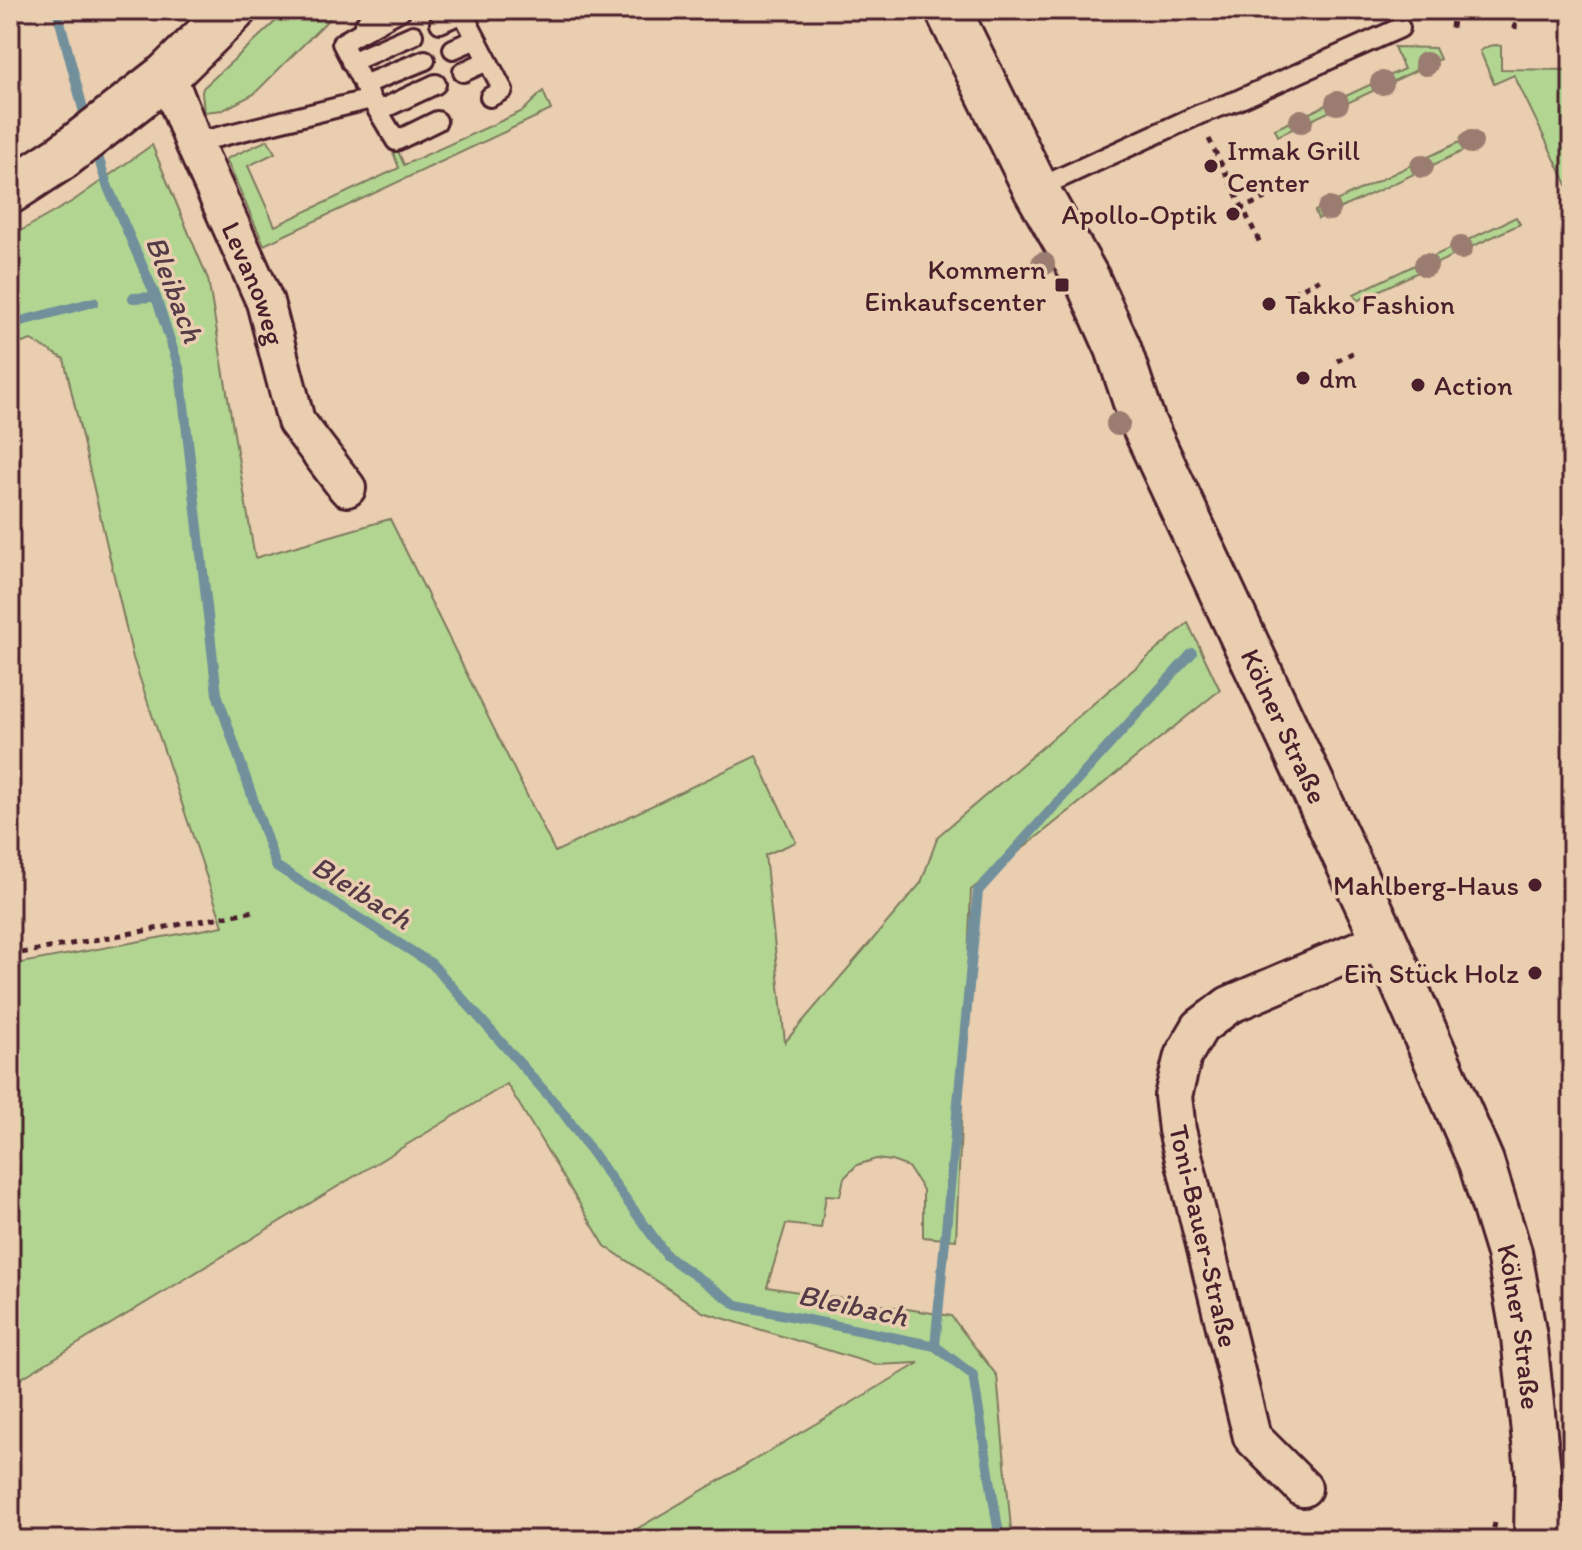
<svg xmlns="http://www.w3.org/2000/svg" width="1582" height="1550" viewBox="0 0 1582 1550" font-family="Itim,sans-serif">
	<rect width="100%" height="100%" fill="#e9ceb0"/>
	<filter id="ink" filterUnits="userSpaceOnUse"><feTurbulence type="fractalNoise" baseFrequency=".0125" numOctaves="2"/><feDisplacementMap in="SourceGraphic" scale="16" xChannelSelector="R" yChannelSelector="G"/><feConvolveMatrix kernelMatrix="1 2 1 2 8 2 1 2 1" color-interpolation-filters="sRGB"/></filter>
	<g filter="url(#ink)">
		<!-- green -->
		<path fill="#b2d691" stroke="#7e7a5e" stroke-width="2" d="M288,10H338L254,94L223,110L204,112L202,92L203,88Z
			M1496,45L1501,46V69L1572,70V195L1514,75L1494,84L1480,51L1489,46Z
			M1394,47L1435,48L1440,59L1278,136L1275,129L1404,69Z
			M543,91L551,110L264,245L226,159L268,140L275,153L248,166L275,226L399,168L393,152L394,150L398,151L404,165L523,111Z
			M1476,134L1480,143L1318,219L1315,211Z
			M152,145L208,279L255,558L390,519L555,852L756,756L796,842L765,855L785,1042L921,883L938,836L1188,623L1220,690L971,890L956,1240L923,1237V1190L908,1167L892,1161L876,1159L857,1165L844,1178L840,1196L826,1195L821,1228L786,1224L767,1287L951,1316L997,1376L1012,1540H618L919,1363L876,1365L703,1312L605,1246L507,1084L10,1385V965L223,926L133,658L64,359L31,340L10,347V237L73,201Z
			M1516,217L1520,224L1357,301L1354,294Z"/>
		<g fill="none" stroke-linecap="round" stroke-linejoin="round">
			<!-- stream -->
			<path stroke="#71909b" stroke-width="10" d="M57,10L87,124
				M95,147L107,185L156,297L180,371L217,694L276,866L432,964L562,1111L667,1256L737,1305L935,1346L973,1375L1000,1540
				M133,298L156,297
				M10,324L94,302
				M935,1346L978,891L1192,653"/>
			<!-- lane casing -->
			<g stroke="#4a1f2b" stroke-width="24">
				<path id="lane" d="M461,10L503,90L490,97
					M440,23L462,13
					M361,32L401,10
					M453,49L476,39
					M351,62L413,35
					M463,72L487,61
					M363,85L425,60
					M371,99L342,43L361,32L373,10
					M378,111L436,84
					M194,143L371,99L396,141L437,121
					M1036,189L1200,114L1236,101L1400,28
					M1550,1499L1568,1540"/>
			</g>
			<!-- street casing -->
			<g stroke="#4a1f2b" stroke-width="42">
				<g id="street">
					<path id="s1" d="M167,75L194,143L265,302L296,421L347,488"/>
					<path d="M1303,1488L1252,1437L1177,1130L1173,1096L1183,1056L1200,1027L1229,1005L1384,939"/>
				</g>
			</g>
			<!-- secondary casing -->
			<g stroke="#4a1f2b" stroke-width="50">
				<g id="secondary">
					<path id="s2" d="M948,10L1036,189L1087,279L1118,348L1143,423L1384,939L1481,1162L1509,1253L1524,1337L1538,1471L1537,1540"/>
					<path d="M10,191L62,157L167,75L233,10"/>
				</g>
			</g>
			<!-- path -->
			<path stroke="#4a1f2b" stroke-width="5" stroke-dasharray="6 6" stroke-linecap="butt" d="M1452,28L1454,10
				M1515,29L1516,10
				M1209,139L1261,245
				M1239,210L1280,191
				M1293,293L1322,278
				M1337,361L1356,351
				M10,955L255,911
				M1491,1540L1495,1523"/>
			<!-- lane -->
			<use href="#lane" stroke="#e9ceb0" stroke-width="18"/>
			<!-- street -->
			<use href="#street" stroke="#e9ceb0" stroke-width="36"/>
			<!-- secondary -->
			<use href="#secondary" stroke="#e9ceb0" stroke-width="44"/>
		</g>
		<!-- trees -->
		<g fill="#9a7d6f">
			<circle cx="1426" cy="64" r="12"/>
			<circle cx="1382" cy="83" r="12"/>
			<circle cx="1337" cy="103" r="12"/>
			<circle cx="1301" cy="121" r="12"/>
			<circle cx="1471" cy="142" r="12"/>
			<circle cx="1422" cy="166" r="12"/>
			<circle cx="1329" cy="209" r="12"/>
			<circle cx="1461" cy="248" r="12"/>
			<circle cx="1043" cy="264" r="12"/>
			<circle cx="1426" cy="265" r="12"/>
			<circle cx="1118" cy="424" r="12"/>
		</g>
	</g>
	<!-- markers -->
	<g fill="#4a1f2b" stroke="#e9ceb0" stroke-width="3">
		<circle cx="1211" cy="166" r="8"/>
		<circle cx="1233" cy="214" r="8"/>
		<rect x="1054" y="277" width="16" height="16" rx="4"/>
		<circle cx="1269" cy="304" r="8"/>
		<circle cx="1303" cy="378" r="8"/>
		<circle cx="1418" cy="385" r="8"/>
		<circle cx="1535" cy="885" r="8"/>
		<circle cx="1535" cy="973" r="8"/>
	</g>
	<g text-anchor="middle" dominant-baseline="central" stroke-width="7" stroke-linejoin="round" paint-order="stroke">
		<!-- poi labels -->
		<g font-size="28" fill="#4a1f2b" stroke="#e9ceb0" text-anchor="start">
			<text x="1227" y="150">Irmak Grill<tspan x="1227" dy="32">Center</tspan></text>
			<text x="1217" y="214" text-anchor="end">Apollo-Optik</text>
			<text x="1046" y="269" text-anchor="end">Kommern<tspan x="1046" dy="32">Einkaufscenter</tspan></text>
			<text x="1285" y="304">Takko Fashion</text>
			<text x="1319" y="378">dm</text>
			<text x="1434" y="385">Action</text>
			<text x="1519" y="885" text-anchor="end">Mahlberg-Haus</text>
			<text x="1519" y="973" text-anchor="end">Ein Stück Holz</text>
		</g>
		<!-- street labels -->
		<g font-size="28" fill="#4a1f2b" stroke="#e9ceb0">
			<text stroke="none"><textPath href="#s1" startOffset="226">Levanoweg</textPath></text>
			<text stroke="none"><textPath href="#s2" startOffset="792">Kölner Straße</textPath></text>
			<text transform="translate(1204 1236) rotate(77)">Toni-Bauer-Straße</text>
			<text stroke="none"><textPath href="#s2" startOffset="1440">Kölner Straße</textPath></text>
		</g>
		<!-- water labels -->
		<g font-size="30" font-style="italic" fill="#543b47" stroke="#e9ceb0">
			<text transform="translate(175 289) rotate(69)">Bleibach</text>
			<text transform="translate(362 892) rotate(32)">Bleibach</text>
			<text transform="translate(853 1305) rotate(12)">Bleibach</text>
		</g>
	</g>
	<!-- margin -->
	<rect width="1582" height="1550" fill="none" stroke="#e9ceb0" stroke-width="40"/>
	<rect x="20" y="20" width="1542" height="1510" fill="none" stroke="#4a1f2b" stroke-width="3" filter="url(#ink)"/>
</svg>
